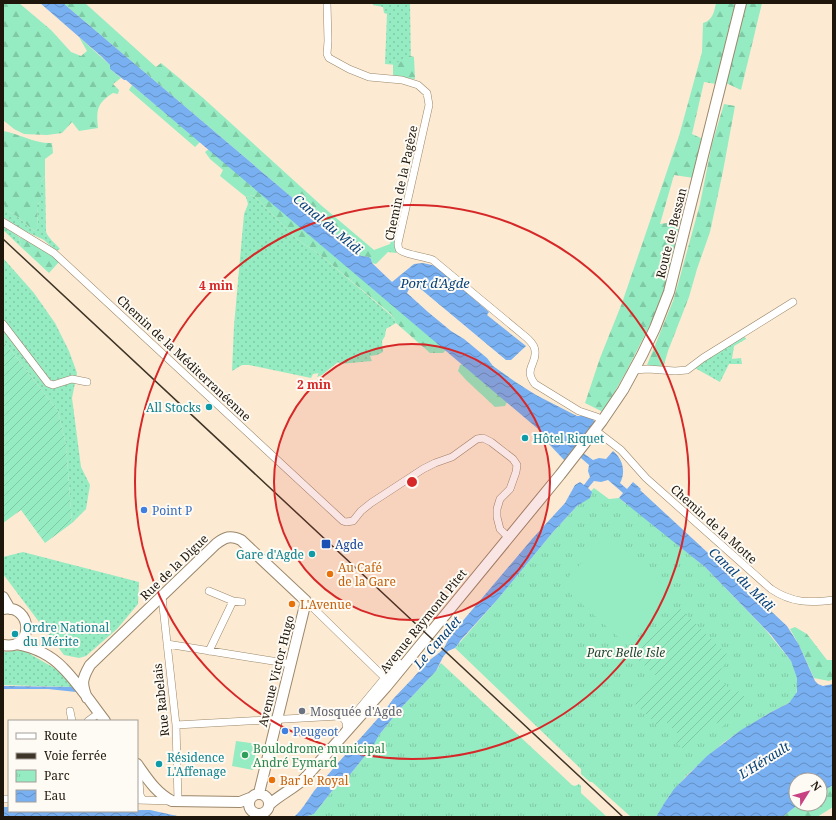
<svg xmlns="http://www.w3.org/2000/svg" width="836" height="820" viewBox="0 0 836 820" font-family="'Noto Serif',serif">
	<defs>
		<pattern id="grass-dots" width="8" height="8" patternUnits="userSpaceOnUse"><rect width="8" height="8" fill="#95ebc2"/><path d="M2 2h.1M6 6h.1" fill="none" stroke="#80c9a5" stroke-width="1.8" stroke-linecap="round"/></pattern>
		<pattern id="forest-firs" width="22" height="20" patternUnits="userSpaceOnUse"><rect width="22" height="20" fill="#95ebc2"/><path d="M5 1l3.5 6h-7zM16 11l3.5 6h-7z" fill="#80c9a5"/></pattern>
		<pattern id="park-tufts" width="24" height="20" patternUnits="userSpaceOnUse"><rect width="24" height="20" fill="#95ebc2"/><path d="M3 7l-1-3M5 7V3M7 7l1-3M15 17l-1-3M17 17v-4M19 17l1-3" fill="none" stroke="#80c9a5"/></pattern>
		<pattern id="garden-furrows" width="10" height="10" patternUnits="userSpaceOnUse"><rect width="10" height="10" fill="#95ebc2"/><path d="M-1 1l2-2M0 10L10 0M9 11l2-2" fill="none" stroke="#80c9a5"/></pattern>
		<pattern id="water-waves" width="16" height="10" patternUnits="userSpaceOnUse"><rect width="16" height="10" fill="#79b0f1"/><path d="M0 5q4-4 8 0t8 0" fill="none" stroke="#638ec1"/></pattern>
	</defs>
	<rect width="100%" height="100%" fill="#fcebd2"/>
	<!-- grass -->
	<path fill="url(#grass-dots)" d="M373,3H410L411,66L385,64L387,14L384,13L383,7L373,5Z
		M45,176L46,232C49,239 55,243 60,249L56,251L44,240L21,229L3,217V193L6,210L18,217L34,231L38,228L37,204L41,202V182Z
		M253,195L298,240L319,254L392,316L396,323L386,329L385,336L382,341L383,352L377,355L370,356L372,361L340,364L338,362L322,375L317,377L319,373L313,374L311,378L249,365H242L232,371L234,326L244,214L248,204L246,197Z
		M3,225L19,237L21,247L3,230Z
		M3,258L34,293L55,323L69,351L77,373L72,398L81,467L90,485L86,509L72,523L66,445L58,411L3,340Z
		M744,336L746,339L734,346L732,359L741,358L742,364H729L720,382L695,368L706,359Z
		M23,552L139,582L138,604L117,629L86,656L79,658L64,655L3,574V557Z
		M23,650L63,673L75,687L3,685V652Z"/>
	<!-- forest -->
	<path fill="url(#forest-firs)" d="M3,3H19L51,30L71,52L81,56L87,51L79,37L110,65V69L121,78L113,84L119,90L118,94L113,93C97,103 96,110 98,128L79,131L72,122L62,133L47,135L24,134L14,129L3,120Z
		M63,3H85L156,67L161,63L202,97L322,206L374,250L390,244L397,219L402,225L399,250L396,253L388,252L376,264L372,263L371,259L369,257L361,256Z
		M716,3H735L716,84L704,82L692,134L703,139L694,178L674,175L660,224L680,221L671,268L657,311L626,372L603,412L585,403L600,358L622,303L679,136L702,52L703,23C713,20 714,12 716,3Z
		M746,3H762L741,90L726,83Z
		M407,55L414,57L415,79L393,77V63L406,61Z
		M132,85L200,142L195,147L129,90Z
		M724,104L735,106L723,171L710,232L697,269L689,297L668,351L663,368L661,369L647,365L673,301L680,277L700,204L712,144Z
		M3,131C20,134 35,144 52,143L53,153L45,159V176L41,182V202L37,204L38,228L34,231L18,217L6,210L4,204Z
		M209,149L446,350L443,353H430L396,323L392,315L319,254L298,240L253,195L246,197L220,176L223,170L210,159L205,152Z
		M19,237C33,243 49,249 59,262L49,273L21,247Z
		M463,364L507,402L505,406L495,407L466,380L458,371L460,365Z
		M795,627L807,634L827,660H833V679L829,681L814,678L799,645L790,629Z
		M833,785V807L817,817H782L799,804H820V793Z"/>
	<!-- park -->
	<path fill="url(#park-tufts)" d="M594,488L609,499L619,498L626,504L627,503L705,567L764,628L791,661L796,673L798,683L796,695L789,703L771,712L742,730L723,743L687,775L669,796L656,817H631L592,782H590L581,774V769L455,648L497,600L553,532L577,506L591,496V491Z
		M441,663L572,785L575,786L579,784L581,786V793L607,817H304L314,814L332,791L348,777L368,752L379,735L400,709L436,671Z"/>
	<!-- garden -->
	<path fill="url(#garden-furrows)" d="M3,340L58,411L66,445L72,523L45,543L21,510L3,523Z
		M678,607L730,657L716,676L735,694L739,691L747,699L722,728L713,720L684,749L676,743L680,736L664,720L659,727L631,700L656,676L632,654Z"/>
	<!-- pitch -->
	<path fill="#95ebc2" d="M608,534L675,595L628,646L561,585Z
		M236,741L257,744L253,770L232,766Z"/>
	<!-- water -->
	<path fill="url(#water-waves)" d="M40,3H63L361,256L369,257L371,259L372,263L392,282L414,264L423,263L436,266L489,312L487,315L526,346L511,360H506L416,285H411L407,293L428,312L451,331L464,339L487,358L493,366L517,383L536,395L577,416H586L591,417L595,422L576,448L593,460L599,458L606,459L613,451C623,459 626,472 620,483L627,489L633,482L641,489L640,490L787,626L799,645L815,681L818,684L823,686L833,684V785L820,793V780H796V804H799L782,817H656L665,802L674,789L707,756L741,730L771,712L789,703L797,692V678L791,661L771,635L705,567L619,498L623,493L608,480L601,482L594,481L588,488L592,492L590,498L577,506L553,532L497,600L460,641L459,643L455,648L448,651L443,657L436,671L400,709L379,735L373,746L348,777L332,791L314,814L304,817H293C299,815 309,798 314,791C337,763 362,737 386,709L393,699L413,678L427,662L439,653L444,648L450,636L532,539L565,503L575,485L580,482L584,485L590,477L588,471L589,465L573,451L565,461L548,443L544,434L126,80H124L110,69V65L101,56Z
		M3,686L74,687L76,692L48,689H3Z
		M3,807H9V811L150,810L182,817H3Z"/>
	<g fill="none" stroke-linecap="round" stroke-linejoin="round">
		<!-- minor casing -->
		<g stroke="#9b876b" stroke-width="8">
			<path id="minor" d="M327,3L328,41L327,54L329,58L349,69L369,77L402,80L418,85L427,93L429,105L398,243C398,245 398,247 399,249C402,254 426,257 433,260L527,338C530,341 535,345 535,351C537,364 523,369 535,384L579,411L597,417L602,421
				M3,222L54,253L343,521L346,522L353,521L361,511L371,503L423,469L435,463L452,457L477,439L483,438L491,442L513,459L517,465L516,472L510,489L500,499L497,509V517L500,529L509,538
				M3,324L48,383L53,385L72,379L87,382
				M634,370L648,369L675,371L687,370L703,358L793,302
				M595,430L621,450L646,478L771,589C792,603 809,603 833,600
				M209,591L233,601L242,602
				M162,597L176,725L178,801
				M306,601L384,677
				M167,644L291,664
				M209,651L233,601
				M70,711L72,721
				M88,721L99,713
				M346,721L349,717L354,715L398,662
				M176,725L339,716C347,719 347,724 346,731
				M138,766L140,795L143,800
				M3,799H9
				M137,800L171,801"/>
		</g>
		<!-- secondary casing -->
		<g stroke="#9b876b" stroke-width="12">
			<path id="secondary" d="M3,597L10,609
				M3,609C33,604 35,651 3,645
				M17,644C33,647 51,655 63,668C78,683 92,704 105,721
				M87,698C81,683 82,679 90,665L216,544C225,537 230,535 241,540L306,601L259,793
				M137,764C147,778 156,793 172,801L240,802L250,798
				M249 804a10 10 0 1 1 20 0a10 10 0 1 1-20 0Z
				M270,804C281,794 295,788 306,777L386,687L560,475L602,421L623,390L642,355L655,328L669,292L741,3"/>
		</g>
		<!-- minor -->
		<use href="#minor" stroke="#fff" stroke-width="7"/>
		<!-- secondary -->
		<use href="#secondary" stroke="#fff" stroke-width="10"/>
		<!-- rail -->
		<path stroke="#3e3427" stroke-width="1.5" d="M3,239L623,817"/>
	</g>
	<!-- distance rings -->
	<circle cx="412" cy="482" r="138" fill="#d62828" fill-opacity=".12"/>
	<g fill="none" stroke="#d62828" stroke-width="2">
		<circle cx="412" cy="482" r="138"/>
		<circle cx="412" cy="482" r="277"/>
	</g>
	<!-- markers -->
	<g fill="#0f9aa8" stroke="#fefaf4" stroke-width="1.5">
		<circle cx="209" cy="407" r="4"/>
		<circle cx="525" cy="438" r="4"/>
		<circle cx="312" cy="554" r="4"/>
		<circle cx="15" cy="634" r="4"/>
		<circle cx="159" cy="764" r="4"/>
	</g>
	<g fill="#3f7fe0" stroke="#fefaf4" stroke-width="1.5">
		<circle cx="144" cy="510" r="4"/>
		<circle cx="285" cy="731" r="4"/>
	</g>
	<rect fill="#1a4fb4" stroke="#fefaf4" stroke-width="1.5" x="321" y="539" width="10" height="10" rx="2"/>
	<g fill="#e8710a" stroke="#fefaf4" stroke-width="1.5">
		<circle cx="330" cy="574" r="4"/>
		<circle cx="292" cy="604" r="4"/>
		<circle cx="272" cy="780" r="4"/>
	</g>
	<circle fill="#6b7280" stroke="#fefaf4" stroke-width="1.5" cx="302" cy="711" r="4"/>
	<circle fill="#2e9e5b" stroke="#fefaf4" stroke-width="1.5" cx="245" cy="755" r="4"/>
	<g text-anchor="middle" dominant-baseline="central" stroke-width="4" stroke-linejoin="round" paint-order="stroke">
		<!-- street labels -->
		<g font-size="12" fill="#1e160b" stroke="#fefaf4">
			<text transform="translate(401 183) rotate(-78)">Chemin de la Pagèze</text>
			<text transform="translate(671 233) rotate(-76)">Route de Bessan</text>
			<text transform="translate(184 358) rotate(43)">Chemin de la Méditerranéenne</text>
			<text transform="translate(714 524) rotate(42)">Chemin de la Motte</text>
			<text transform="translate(174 567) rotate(-44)">Rue de la Digue</text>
			<text transform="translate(423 621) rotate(-51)">Avenue Raymond Pitet</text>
			<text transform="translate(276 671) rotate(-76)">Avenue Victor Hugo</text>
			<text transform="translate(161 700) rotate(-96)">Rue Rabelais</text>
		</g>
		<!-- culture labels -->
		<g font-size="12" fill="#0d838f" stroke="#fefaf4" text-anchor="start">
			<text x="201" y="407" text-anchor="end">All Stocks</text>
			<text x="533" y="438">Hôtel Riquet</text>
			<text x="304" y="554" text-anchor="end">Gare d'Agde</text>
			<text x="23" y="627">Ordre National<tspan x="23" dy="14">du Mérite</tspan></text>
			<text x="167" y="757">Résidence<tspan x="167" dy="14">L'Affenage</tspan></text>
		</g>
		<!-- shop labels -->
		<g font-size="12" fill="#366cbe" stroke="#fefaf4" text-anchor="start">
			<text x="152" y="510">Point P</text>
			<text x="293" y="731">Peugeot</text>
		</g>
		<!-- transit labels -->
		<g font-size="12" fill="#164399" stroke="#fefaf4" text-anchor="start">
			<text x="335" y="544">Agde</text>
		</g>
		<!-- food labels -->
		<g font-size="12" fill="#c56008" stroke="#fefaf4" text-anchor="start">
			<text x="338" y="567">Au Café<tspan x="338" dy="14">de la Gare</tspan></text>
			<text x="300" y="604">L'Avenue</text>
			<text x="280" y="780">Bar le Royal</text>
		</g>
		<!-- park labels -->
		<g font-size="12" font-style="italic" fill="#1e4735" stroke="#fefaf4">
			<text x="626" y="652">Parc Belle Isle</text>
		</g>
		<!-- worship labels -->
		<g font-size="12" fill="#5b616d" stroke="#fefaf4" text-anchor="start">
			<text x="310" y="711">Mosquée d'Agde</text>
		</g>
		<!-- leisure labels -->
		<g font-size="12" fill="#27864d" stroke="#fefaf4" text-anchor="start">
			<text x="253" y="748">Boulodrome municipal<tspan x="253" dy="14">André Eymard</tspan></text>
		</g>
		<!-- water labels -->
		<g font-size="13" font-style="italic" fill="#06427b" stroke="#fefaf4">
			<text transform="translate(328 224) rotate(40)">Canal du Midi</text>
			<text x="435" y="283">Port d'Agde</text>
			<text transform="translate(742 579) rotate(44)">Canal du Midi</text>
			<text transform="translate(437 642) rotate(-49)">Le Canalet</text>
			<text transform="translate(764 760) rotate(-32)">L'Hérault</text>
		</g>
	</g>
	<circle cx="412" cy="482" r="6" fill="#d62828" stroke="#fefaf4" stroke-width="2"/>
	<g font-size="12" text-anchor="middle" font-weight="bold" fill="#d62828" stroke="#fefaf4" stroke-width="4" stroke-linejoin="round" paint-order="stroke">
		<text x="216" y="290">4 min</text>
		<text x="314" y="389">2 min</text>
	</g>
	<!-- border -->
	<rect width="836" height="820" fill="none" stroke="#1e160b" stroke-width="8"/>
	<!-- legend -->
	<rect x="8" y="720" width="130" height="92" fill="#fefaf4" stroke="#a49f97"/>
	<rect x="16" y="733" width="20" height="6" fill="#ffffff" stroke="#a49f97"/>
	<text x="44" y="740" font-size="12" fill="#1e160b">Route</text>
	<rect x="16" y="753" width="20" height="6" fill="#3e3427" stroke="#a49f97"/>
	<text x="44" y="760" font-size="12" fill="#1e160b">Voie ferrée</text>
	<rect x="16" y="770" width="20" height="12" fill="url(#park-tufts)" stroke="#a49f97"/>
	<text x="44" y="780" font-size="12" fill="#1e160b">Parc</text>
	<rect x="16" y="790" width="20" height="12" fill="url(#water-waves)" stroke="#a49f97"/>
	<text x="44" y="800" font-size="12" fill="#1e160b">Eau</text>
	<!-- north arrow -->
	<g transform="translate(808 792) rotate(53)"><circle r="19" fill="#fefaf4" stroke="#a49f97"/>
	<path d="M0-3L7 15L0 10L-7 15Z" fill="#c84283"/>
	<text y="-6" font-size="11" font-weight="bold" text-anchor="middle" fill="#1e160b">N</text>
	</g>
</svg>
